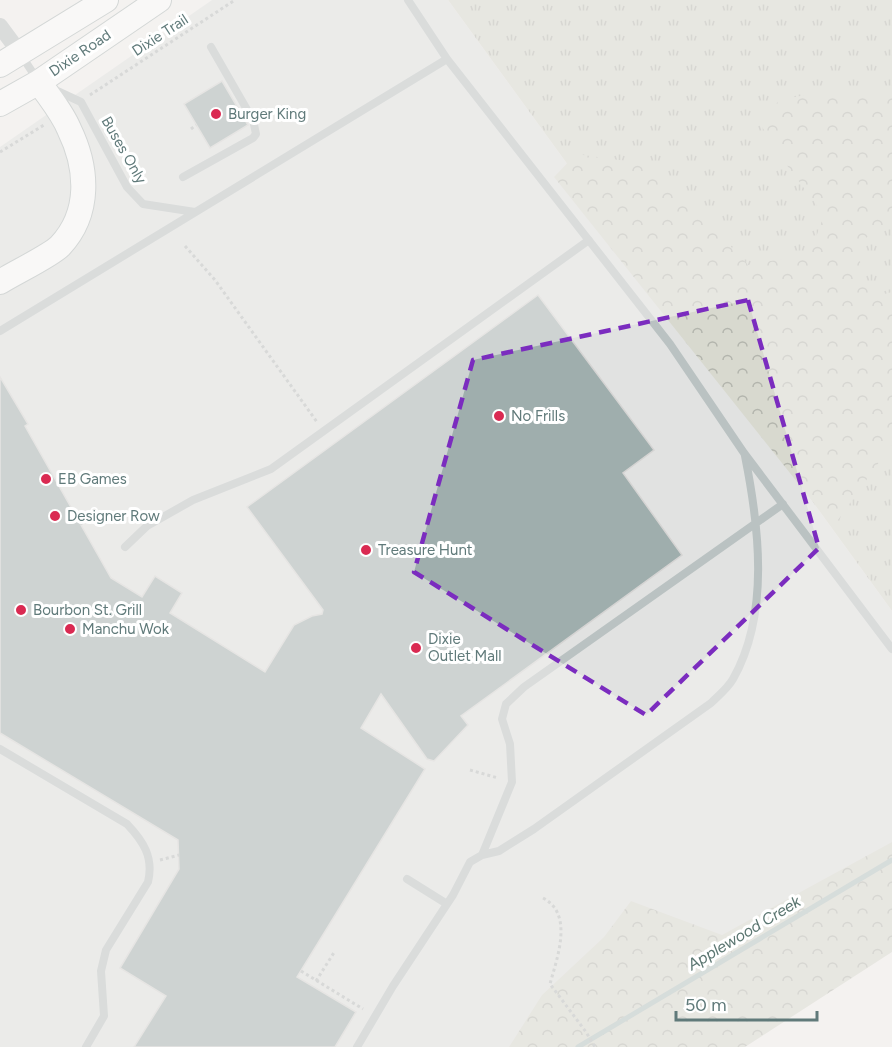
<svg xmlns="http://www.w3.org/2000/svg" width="892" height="1047" viewBox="0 0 892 1047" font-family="Figtree,sans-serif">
	<defs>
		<pattern id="grass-tufts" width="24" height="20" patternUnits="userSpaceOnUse" patternTransform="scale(1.5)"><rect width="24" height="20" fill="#d8d9cf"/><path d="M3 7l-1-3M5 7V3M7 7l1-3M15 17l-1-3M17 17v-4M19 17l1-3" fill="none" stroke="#b3b5ad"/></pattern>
		<pattern id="forest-crowns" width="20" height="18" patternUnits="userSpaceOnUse" patternTransform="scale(1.5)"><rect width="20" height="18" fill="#d8d9cf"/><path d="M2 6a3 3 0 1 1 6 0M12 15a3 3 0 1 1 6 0" fill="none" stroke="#b3b5ad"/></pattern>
	</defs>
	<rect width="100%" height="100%" fill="#f4f2f0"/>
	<!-- built -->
	<path fill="#e1e2e1" d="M212,0H448L892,611V844L525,1047H0V147Z"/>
	<!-- grass -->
	<path fill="url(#grass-tufts)" d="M448,0H892V611Z"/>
	<!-- forest -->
	<path fill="url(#forest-crowns)" d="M811,94H892V165L890,166L892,167V222L854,245L873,297L892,292V444L833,527L554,177L576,154L655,165L748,265L810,254L824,215L777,152L761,125L779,100Z
		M892,842V952L745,1047H509L542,995L604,937L631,901L722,935Z"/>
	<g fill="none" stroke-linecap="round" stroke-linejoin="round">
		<!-- stream -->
		<path stroke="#b2c3c0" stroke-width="5" d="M578,1047L892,860"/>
	</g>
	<!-- building -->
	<path fill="#9faead" stroke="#d5d4d3" stroke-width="1.5" d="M222,81L248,125L210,148L184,104Z
		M538,295L654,450L623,473L682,555L461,716L468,725L434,761L427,759L381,694L361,728L425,769L297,977L356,1012L335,1047H134L166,996L120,968L179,869L178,840L0,733V377L28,424L25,426L111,578L142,597L155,576L182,593L170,613L265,672L294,625L312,616L322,614L323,610L247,507Z"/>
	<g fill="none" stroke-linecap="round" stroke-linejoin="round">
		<!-- secondary casing -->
		<g stroke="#adb7b7" stroke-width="26">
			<path id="secondary" d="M0,65L106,0
				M0,104L39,82L159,0
				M0,282C14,273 50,256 60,246C91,213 88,168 69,129C62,112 49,97 39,82"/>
		</g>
		<!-- path -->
		<path stroke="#b5baba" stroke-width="3" stroke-dasharray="3 3" stroke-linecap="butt" d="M90,95L235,0
			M191,129L196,125
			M0,152L44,125
			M185,246L215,280L317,422
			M80,524L100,514
			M470,770L498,778
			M160,860L179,855
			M543,898C574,914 557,958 550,984L586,1032L595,1047
			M301,971L363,1009
			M316,981L335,951"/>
		<!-- lane -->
		<path stroke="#bac2c2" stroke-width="8" d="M408,0L447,59L670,344L744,453L892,649
			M21,55L37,79
			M53,89L81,102L127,187L143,204L195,212
			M183,177L253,138L256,134L253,120L211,47
			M0,331L447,59
			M125,547L147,526L193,500L271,469L589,240
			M0,749L127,824C143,841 154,857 148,882L106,950L101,971L104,1016L86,1047
			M482,855L512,782L510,744L502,719L506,704L524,687L783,504
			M407,879L447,904
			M357,1047L393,986L453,895L470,862L482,855L499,851L534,829L711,703C718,696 728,688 733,679C770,614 759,526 745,456"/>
		<!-- street -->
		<path stroke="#bac2c2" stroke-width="16" d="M0,26L20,53"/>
		<!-- secondary -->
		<use href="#secondary" stroke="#fff" stroke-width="24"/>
	</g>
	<!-- marked area -->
	<path d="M0 0H892V1047H0ZM748,300L819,548L646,715L414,572L473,360Z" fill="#f4f2f0" fill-opacity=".55" fill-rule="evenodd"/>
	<path fill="none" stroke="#7b2cbf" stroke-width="4.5" stroke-dasharray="12 8" stroke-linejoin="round" d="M748,300L819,548L646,715L414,572L473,360Z"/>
	<!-- markers -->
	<g fill="#da2a52" stroke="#fff" stroke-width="2">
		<circle cx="216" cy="114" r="6"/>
		<circle cx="499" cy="416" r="6"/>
		<circle cx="46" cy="479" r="6"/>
		<circle cx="55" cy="516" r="6"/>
		<circle cx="366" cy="550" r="6"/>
		<circle cx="21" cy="610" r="6"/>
		<circle cx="70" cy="629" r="6"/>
		<circle cx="416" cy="648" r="6"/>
	</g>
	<g text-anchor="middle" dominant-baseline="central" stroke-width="6" stroke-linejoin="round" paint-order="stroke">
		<!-- street labels -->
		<g font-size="15" fill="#607a7a" stroke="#fff">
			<text transform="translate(160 35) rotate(-33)">Dixie Trail</text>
			<text transform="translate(80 53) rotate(-34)">Dixie Road</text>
			<text transform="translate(124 150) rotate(60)">Buses Only</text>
		</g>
		<!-- poi labels -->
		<g font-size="15" fill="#607a7a" stroke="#fff" text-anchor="start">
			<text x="228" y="114">Burger King</text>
			<text x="511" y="416">No Frills</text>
			<text x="58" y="479">EB Games</text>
			<text x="67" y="516">Designer Row</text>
			<text x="378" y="550">Treasure Hunt</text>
			<text x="33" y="610">Bourbon St. Grill</text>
			<text x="82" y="629">Manchu Wok</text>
			<text x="428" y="639">Dixie<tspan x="428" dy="17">Outlet Mall</tspan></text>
		</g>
		<!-- water labels -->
		<g font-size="16" font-style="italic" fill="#5b7671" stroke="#fff">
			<text transform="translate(744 933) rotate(-31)">Applewood Creek</text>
		</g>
	</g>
	<!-- scale -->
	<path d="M676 1011v9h141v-9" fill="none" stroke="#607a7a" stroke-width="3"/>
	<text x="685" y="1011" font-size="18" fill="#607a7a" stroke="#ffffff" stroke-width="4.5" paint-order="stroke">50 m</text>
</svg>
